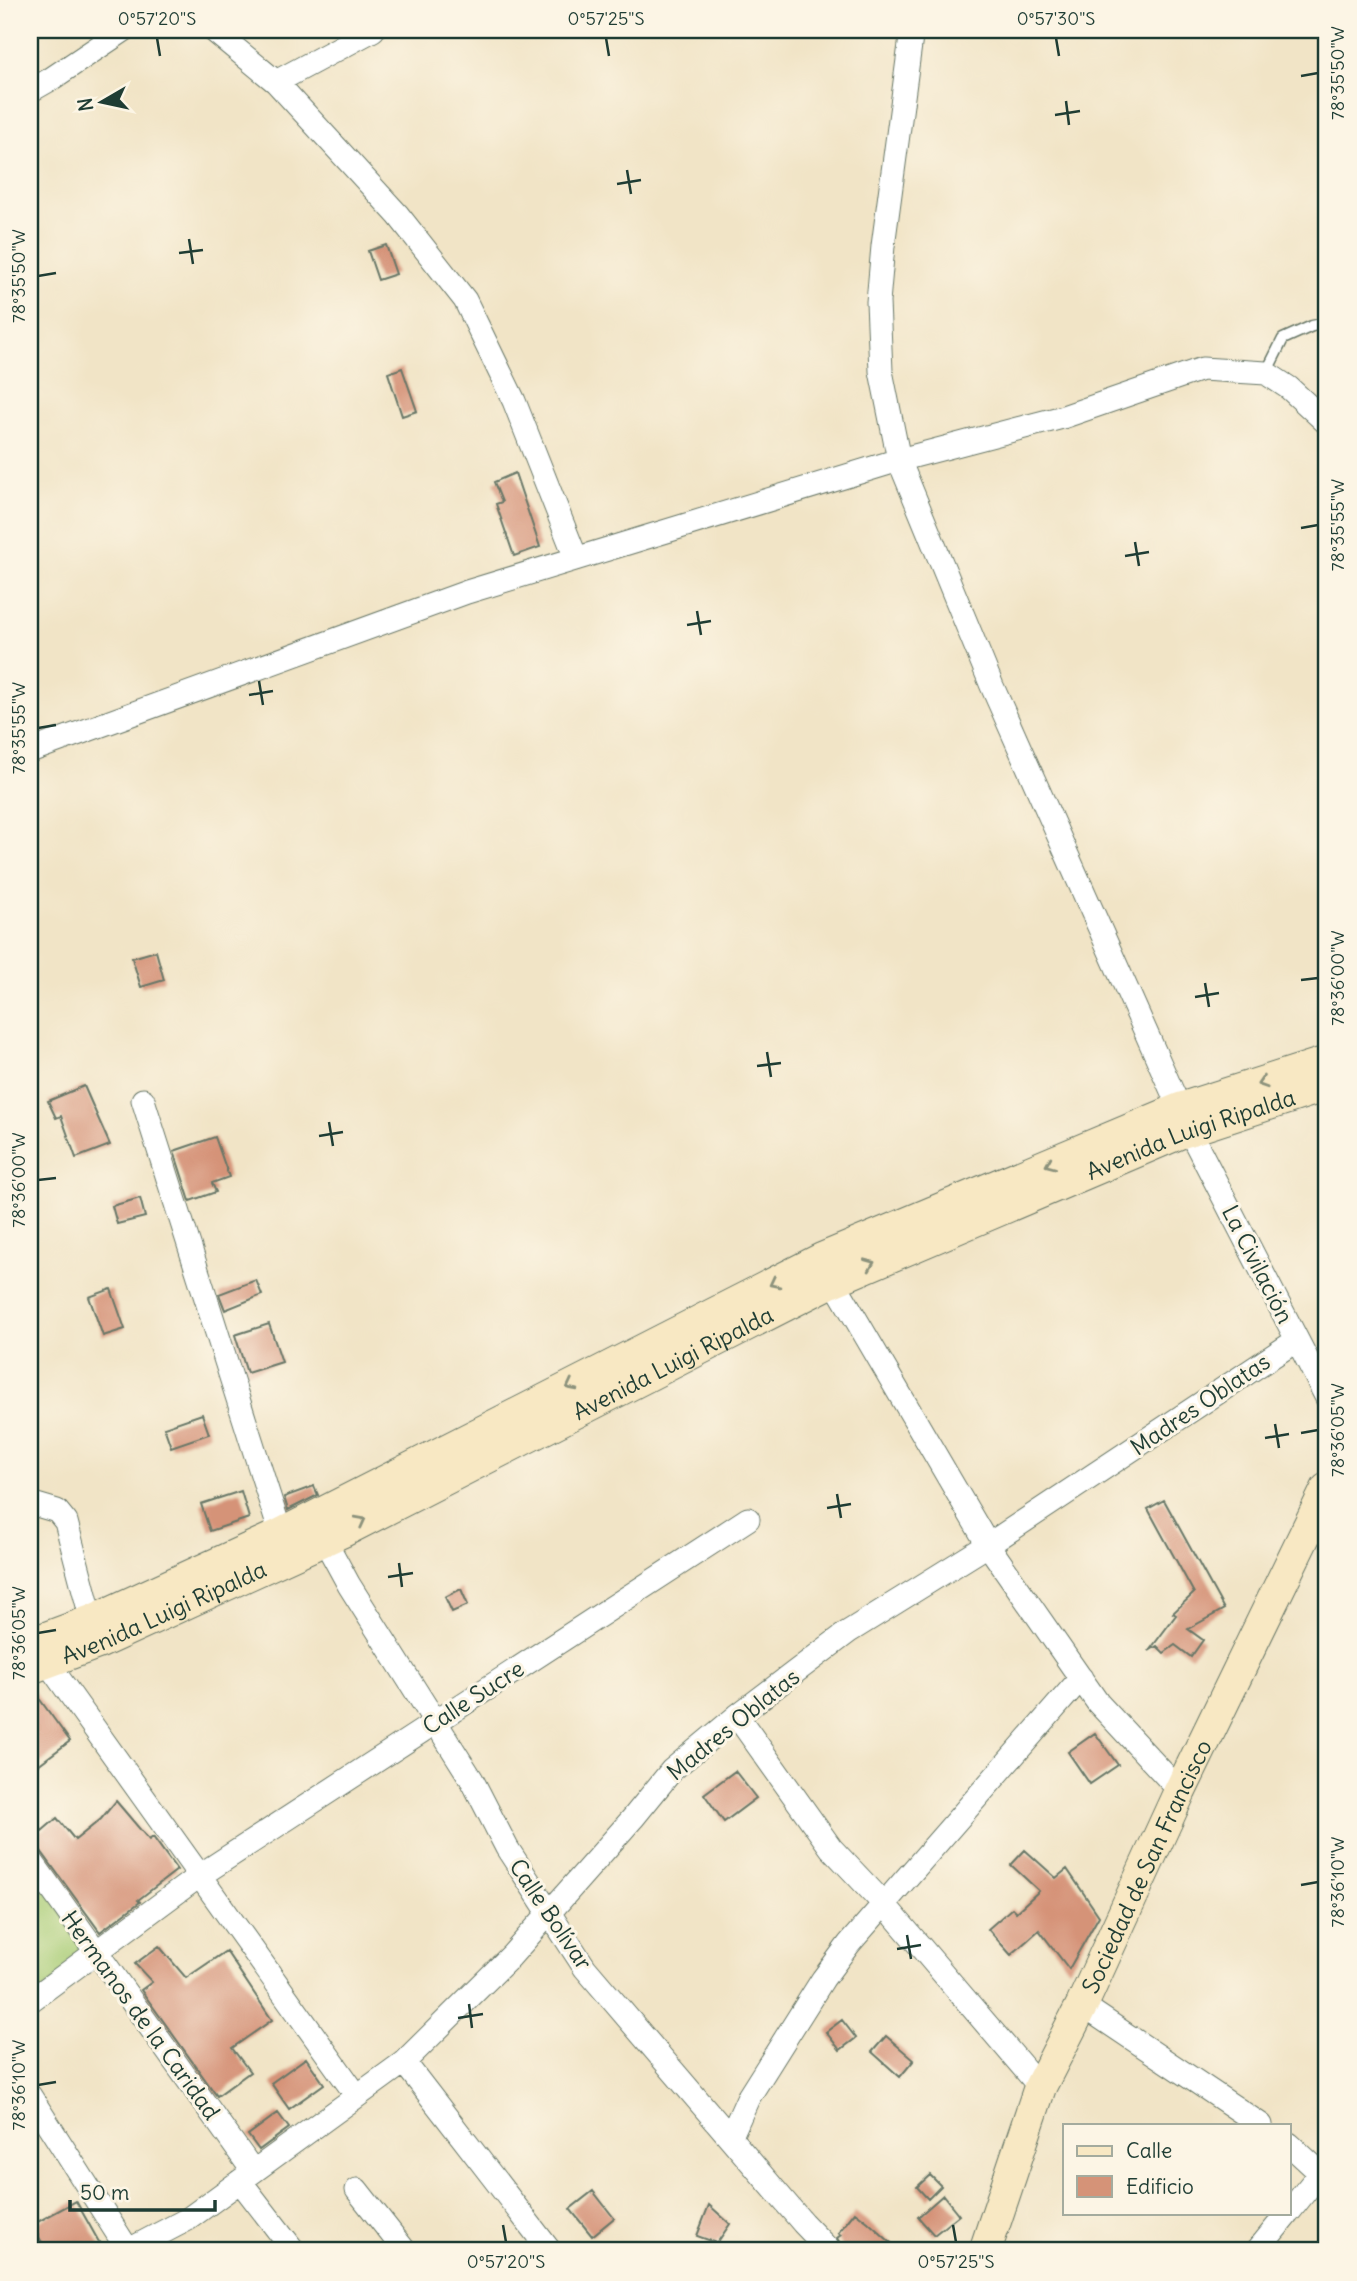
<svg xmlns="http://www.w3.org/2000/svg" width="1357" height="2281" viewBox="0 0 1357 2281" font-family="Delius,sans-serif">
	<rect width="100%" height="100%" fill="#fcf5e5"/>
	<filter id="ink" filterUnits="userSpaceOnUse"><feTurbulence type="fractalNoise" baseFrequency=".0143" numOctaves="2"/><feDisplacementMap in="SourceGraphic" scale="14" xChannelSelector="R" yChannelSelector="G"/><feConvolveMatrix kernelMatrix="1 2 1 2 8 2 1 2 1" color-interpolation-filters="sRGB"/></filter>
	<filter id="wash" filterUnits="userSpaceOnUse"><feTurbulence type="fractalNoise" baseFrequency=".00686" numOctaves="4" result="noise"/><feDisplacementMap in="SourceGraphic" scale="28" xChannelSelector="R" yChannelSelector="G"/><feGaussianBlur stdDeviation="1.57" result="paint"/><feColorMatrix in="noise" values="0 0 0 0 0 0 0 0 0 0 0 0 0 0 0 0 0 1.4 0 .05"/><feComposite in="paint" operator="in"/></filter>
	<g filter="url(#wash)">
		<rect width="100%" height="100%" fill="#f1e4c6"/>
		<!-- green -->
		<path fill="#a9cd77" stroke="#648556" stroke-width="2" d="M30,1867L92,1954L30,2001Z"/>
		<g id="blocks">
			<!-- building -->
			<path fill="#d59378" d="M386,245L396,274L378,280L368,251Z
				M402,368L417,411L402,416L388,373Z
				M515,473L540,547L514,556L496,504L502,502L494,482Z
				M156,951L164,980L141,987L132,958Z
				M84,1086L110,1145L76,1158L61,1116L56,1118L48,1101Z
				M215,1137L229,1177L212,1183L216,1192L190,1201L174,1151Z
				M140,1198L145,1217L117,1224L112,1206Z
				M256,1280L262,1295L225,1310L219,1294Z
				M111,1289L125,1329L103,1336L89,1297Z
				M269,1324L282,1362L247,1373L235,1335Z
				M202,1414L209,1434L171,1447L164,1427Z
				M314,1486L318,1495L288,1510L284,1497Z
				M241,1491L249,1518L210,1531L201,1504Z
				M1164,1500L1224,1609L1188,1629L1203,1640L1191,1657L1175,1645L1164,1653L1157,1646L1149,1651L1176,1615L1173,1613L1194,1593L1148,1509Z
				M461,1589L468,1605L452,1612L445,1597Z
				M30,1686L70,1741L30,1771Z
				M1095,1733L1118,1765L1090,1784L1068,1752Z
				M735,1771L756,1798L724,1822L704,1794Z
				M116,1801L149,1840L153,1837L177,1870L138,1900L140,1902L100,1932L41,1851L30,1845V1813L42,1831L57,1818L75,1840L101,1819Z
				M1025,1850L1056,1878L1067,1869L1099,1916L1069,1969L1039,1930L1011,1955L988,1929L1012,1908L1016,1912L1039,1891L1011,1865Z
				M159,1946L186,1978L226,1951L272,2020L232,2048L250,2072L217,2096L141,1990L152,1982L135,1964Z
				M842,2020L856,2038L840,2050L826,2032Z
				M886,2036L914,2060L900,2077L872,2052Z
				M306,2058L324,2084L289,2109L271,2083Z
				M278,2113L289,2128L259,2150L248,2135Z
				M930,2175L941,2186L928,2199L917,2187Z
				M593,2191L614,2218L592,2236L570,2209Z
				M943,2195L959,2215L934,2235L918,2217Z
				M76,2201L104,2251H47L32,2225Z
				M709,2205L730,2224L717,2243L697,2236Z
				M855,2212L868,2222L900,2251H844L837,2238L841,2235L838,2233Z"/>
		</g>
	</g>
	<g filter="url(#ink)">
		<use href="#blocks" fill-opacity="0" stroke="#687767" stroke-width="2"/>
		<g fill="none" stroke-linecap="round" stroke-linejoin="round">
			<!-- lane casing -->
			<g stroke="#687767" stroke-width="13">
				<path id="lane" d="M1266,373L1283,339L1312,326L1327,323"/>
			</g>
			<!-- street casing -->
			<g stroke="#687767" stroke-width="25">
				<path id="street" d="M213,30L276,82L373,30
					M912,30L883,246L878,302L881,371L899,460L992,686L1180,1109
					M276,82L398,215L465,300L514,401L576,558
					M30,91L51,79L124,30
					M30,751L467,592L899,460L1063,417L1202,369L1266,373L1289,388L1327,423
					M143,1100L285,1547
					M1189,1130L1327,1398
					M826,1268L988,1545L1098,1703L1180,1791
					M30,1503L57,1511L66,1522L92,1621
					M324,1539L349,1585L472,1780L507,1848L585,1968L803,2223L830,2251
					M42,1650L47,1662L357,2096
					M737,1716L831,1848L884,1904L1040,2087
					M30,1859L253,2171
					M30,2001L199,1876L748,1519
					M1082,2005L1261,2125
					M404,2062L550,2251
					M30,2096L128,2250
					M731,2136L748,2098L823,1979L849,1944L1081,1678
					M1289,2144L1327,2179
					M240,2181L294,2251
					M357,2190L405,2251
					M1289,2212L1321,2172
					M127,2251L188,2219L404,2062L511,1956L633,1818L672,1770L737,1716L848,1632L988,1545L1297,1340
					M1257,2251L1288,2213"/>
			</g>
			<!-- secondary casing -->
			<g stroke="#687767" stroke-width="34">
				<g id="secondary">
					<path d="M30,1644L92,1621L280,1535L822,1259L1180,1109L1327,1062"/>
					<path id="s1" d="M30,1668L100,1642L343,1531L832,1281L1179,1133L1327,1085"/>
					<path id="s2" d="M985,2251L1040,2087L1082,2005L1180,1791L1327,1489"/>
				</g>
			</g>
			<!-- lane -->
			<use href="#lane" stroke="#fff" stroke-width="10"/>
			<!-- street -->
			<use href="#street" stroke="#fff" stroke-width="23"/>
			<!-- secondary -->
			<use href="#secondary" stroke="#f8e8c3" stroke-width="32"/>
		</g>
		<!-- one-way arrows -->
		<defs><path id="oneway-chevron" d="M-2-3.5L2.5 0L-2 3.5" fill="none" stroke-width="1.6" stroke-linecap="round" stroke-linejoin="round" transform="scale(1.75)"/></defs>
		<g stroke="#8c927c">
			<use href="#oneway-chevron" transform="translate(1262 1083) rotate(162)"/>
			<use href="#oneway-chevron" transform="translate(1050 1164) rotate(157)"/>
			<use href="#oneway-chevron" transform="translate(870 1264) rotate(-23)"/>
			<use href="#oneway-chevron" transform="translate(774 1283) rotate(153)"/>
			<use href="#oneway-chevron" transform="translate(571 1386) rotate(153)"/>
			<use href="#oneway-chevron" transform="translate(361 1521) rotate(-28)"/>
		</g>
	</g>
	<!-- ticks -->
	<path fill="none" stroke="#1f3d34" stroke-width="2.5" d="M157,38L160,56M606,38L609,56M1056,38L1059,56M1301,76L1318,73M1066,101L1069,125M1055,115L1080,111M627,170L631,194M617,184L641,180M189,239L193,264M179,253L203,250M38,276L56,273M1301,528L1318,525M1135,542L1139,566M1125,556L1149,552M697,611L701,635M687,625L711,621M259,681L263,705M249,695L273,691M38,728L56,725M1301,980L1318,978M1205,983L1209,1007M1195,997L1219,993M767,1052L771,1077M757,1066L781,1063M329,1122L333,1146M319,1136L343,1132M38,1180L56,1178M1275,1424L1279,1448M1301,1433L1318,1430M1265,1438L1289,1434M837,1494L841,1518M827,1508L851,1504M399,1563L402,1587M388,1577L413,1573M38,1633L56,1630M1301,1885L1318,1882M907,1935L911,1959M897,1949L921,1945M469,2004L472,2028M458,2018L483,2014M38,2085L56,2082M503,2225L506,2242M953,2225L956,2242"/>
	<g text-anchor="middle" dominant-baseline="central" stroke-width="6" stroke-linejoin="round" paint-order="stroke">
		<!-- street labels -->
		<g font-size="23" fill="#1f3d34" stroke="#fcf5e5">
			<text stroke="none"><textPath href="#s1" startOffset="1279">Avenida Luigi Ripalda</textPath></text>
			<text transform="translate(1258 1264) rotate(63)">La Civilación</text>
			<text stroke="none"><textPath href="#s1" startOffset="712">Avenida Luigi Ripalda</textPath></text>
			<text transform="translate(1200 1404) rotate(-34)">Madres Oblatas</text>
			<text stroke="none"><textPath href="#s1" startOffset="145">Avenida Luigi Ripalda</textPath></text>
			<text transform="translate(473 1697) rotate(-33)">Calle Sucre</text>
			<text transform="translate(733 1724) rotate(-39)">Madres Oblatas</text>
			<text stroke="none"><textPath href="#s2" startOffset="418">Sociedad de San Francisco</textPath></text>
			<text transform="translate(551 1914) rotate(56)">Calle Bolívar</text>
			<text transform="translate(141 2015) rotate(54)">Hermanos de la Caridad</text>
		</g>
	</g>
	<!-- margin -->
	<rect width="1357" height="2281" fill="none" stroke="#fcf5e5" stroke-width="77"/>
	<!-- legend -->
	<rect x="1063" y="2124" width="228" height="91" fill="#fcf5e5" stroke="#a4ab9e" stroke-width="2"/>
	<rect x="1077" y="2146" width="35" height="10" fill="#f8e8c3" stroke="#a4ab9e" stroke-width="2"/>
	<text x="1126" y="2158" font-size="21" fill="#1f3d34">Calle</text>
	<rect x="1077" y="2176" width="35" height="21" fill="#d59378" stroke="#a4ab9e" stroke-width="2"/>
	<text x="1126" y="2194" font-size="21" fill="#1f3d34">Edificio</text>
	<!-- north arrow -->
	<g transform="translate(102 102) rotate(261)" stroke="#fcf5e5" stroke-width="5" paint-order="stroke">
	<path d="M0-5L12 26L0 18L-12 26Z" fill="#1f3d34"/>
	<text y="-10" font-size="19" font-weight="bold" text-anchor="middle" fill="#1f3d34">N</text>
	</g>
	<!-- scale -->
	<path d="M70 2200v10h145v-10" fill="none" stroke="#1f3d34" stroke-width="3.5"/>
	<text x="80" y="2200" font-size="21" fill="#1f3d34" stroke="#fcf5e5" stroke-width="5" paint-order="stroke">50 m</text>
	<rect x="38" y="38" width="1280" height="2204" fill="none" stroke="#1f3d34" stroke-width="2.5"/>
	<g font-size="18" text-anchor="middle" fill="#1f3d34">
		<text x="157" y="25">0°57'20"S</text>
		<text x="606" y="25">0°57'25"S</text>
		<text x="1056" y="25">0°57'30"S</text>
		<text transform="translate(1338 73) rotate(-90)" y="6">78°35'50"W</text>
		<text transform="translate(19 276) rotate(-90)" y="6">78°35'50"W</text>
		<text transform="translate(1338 525) rotate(-90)" y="6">78°35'55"W</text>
		<text transform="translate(19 728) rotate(-90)" y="6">78°35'55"W</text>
		<text transform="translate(1338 978) rotate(-90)" y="6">78°36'00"W</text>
		<text transform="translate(19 1180) rotate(-90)" y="6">78°36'00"W</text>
		<text transform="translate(1338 1430) rotate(-90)" y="6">78°36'05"W</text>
		<text transform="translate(19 1633) rotate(-90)" y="6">78°36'05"W</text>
		<text transform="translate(1338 1882) rotate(-90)" y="6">78°36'10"W</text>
		<text transform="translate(19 2085) rotate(-90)" y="6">78°36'10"W</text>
		<text x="506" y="2268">0°57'20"S</text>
		<text x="956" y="2268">0°57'25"S</text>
	</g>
</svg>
